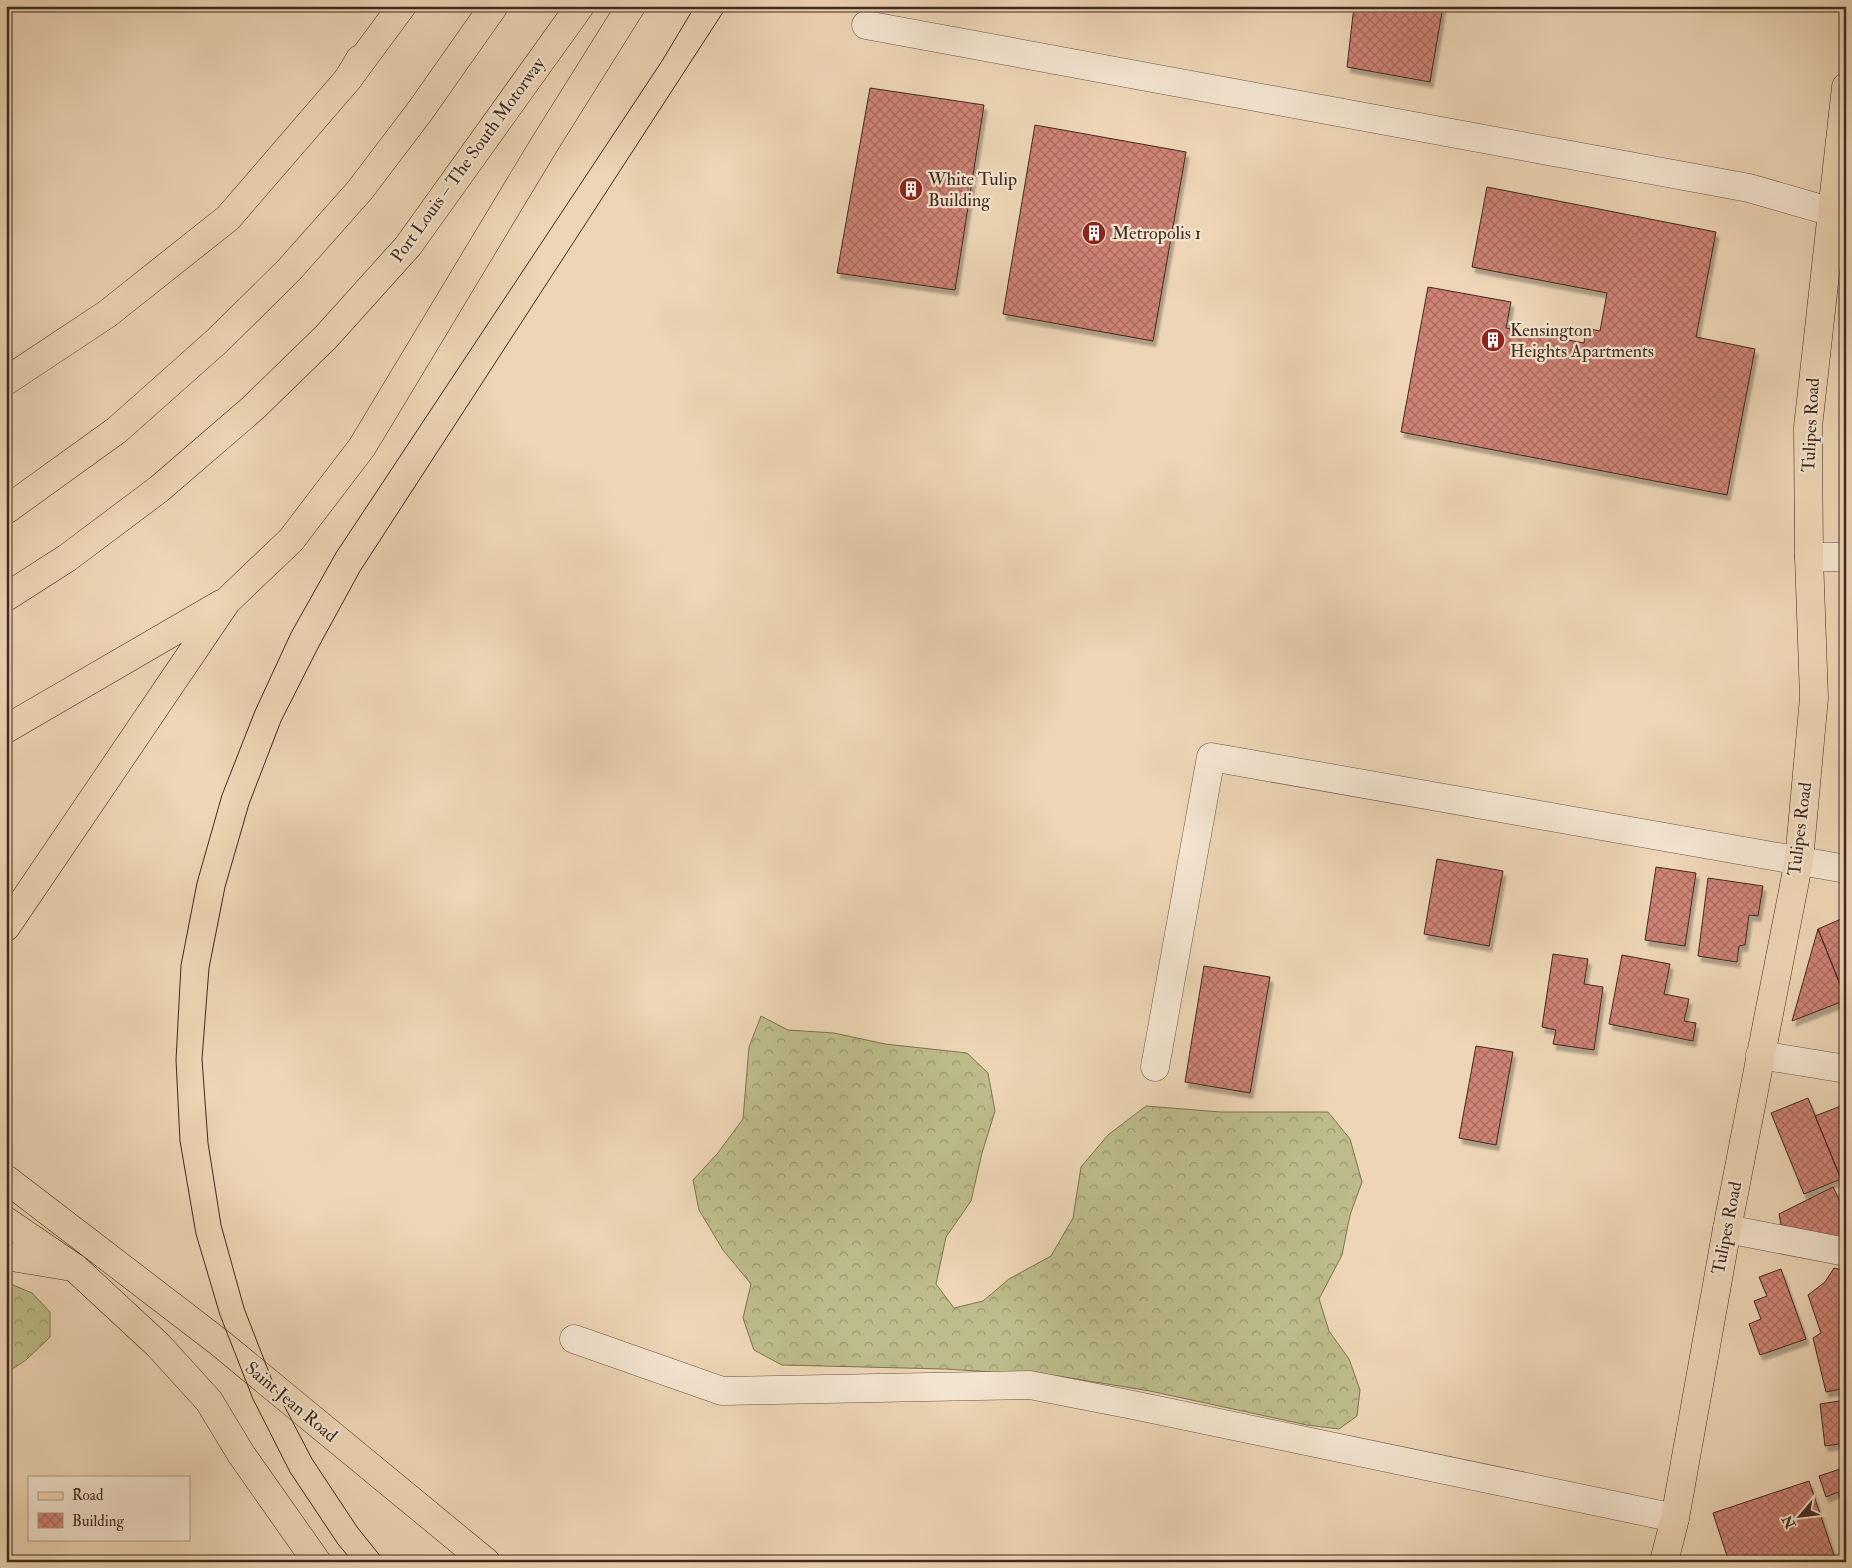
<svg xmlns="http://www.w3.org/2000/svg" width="1852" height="1568" viewBox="0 0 1852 1568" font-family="'IM FELL Double Pica',serif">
	<defs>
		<pattern id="forest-crowns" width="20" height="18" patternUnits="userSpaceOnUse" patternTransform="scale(1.25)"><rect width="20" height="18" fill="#bdbc8a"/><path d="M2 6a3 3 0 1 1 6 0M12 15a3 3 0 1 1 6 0" fill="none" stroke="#9b9970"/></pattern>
		<pattern id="building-cross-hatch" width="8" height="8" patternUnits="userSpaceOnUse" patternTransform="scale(1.25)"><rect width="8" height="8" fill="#ce8374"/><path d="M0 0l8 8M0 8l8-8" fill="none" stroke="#a96b5f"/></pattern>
		<filter id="shadow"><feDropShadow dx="3" dy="5.5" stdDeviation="1" flood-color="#0004"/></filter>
	</defs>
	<rect width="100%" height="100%" fill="#edd5b5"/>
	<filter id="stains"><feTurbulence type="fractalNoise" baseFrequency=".004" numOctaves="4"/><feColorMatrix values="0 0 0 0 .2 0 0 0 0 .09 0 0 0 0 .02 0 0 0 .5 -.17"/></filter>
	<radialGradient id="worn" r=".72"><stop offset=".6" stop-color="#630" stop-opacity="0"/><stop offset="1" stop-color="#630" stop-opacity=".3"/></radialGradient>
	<!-- forest -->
	<path fill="url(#forest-crowns)" stroke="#7e7355" d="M761,1016L788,1030L834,1033L885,1044L967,1053L988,1073L995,1111L982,1153L971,1201L946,1237L936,1284L954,1308L983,1301L1009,1279L1051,1256L1073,1218L1081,1167L1108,1135L1146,1106L1221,1112H1328L1350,1139L1362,1182L1350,1215L1342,1255L1319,1299L1329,1331L1349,1359L1360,1390L1357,1416L1339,1429L1307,1425L1150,1391L1058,1376L945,1369L782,1365L754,1350L743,1318L751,1284L723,1250L699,1210L693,1180L717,1154L743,1119L749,1047Z
		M6,1282L32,1293L50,1312V1337L26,1360L6,1373Z"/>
	<!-- building -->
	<path fill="url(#building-cross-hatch)" stroke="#402a20" filter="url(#shadow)" d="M1354,6H1443L1430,82L1347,67Z
		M870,88L984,105L955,290L837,273Z
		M1035,125L1186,152L1153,341L1003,314Z
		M1487,187L1716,232L1696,337L1755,349L1727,495L1401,432L1428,287L1511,302L1506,328L1584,343L1586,328L1600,331L1607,293L1472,267Z
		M1437,859L1503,871L1489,946L1424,934Z
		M1656,867L1696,873L1685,946L1645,940Z
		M1708,878L1763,886L1758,916L1749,915L1745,945L1739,946L1737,962L1698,956Z
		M1841,919L1846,931V999L1818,929Z
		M1818,929L1846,1000L1792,1021Z
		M1553,954L1588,959L1584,984L1603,987L1594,1050L1553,1044L1556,1030L1542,1027Z
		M1622,955L1670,964L1664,994L1689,999L1684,1021L1696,1023L1693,1041L1609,1024Z
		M1204,966L1270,977L1250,1093L1185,1082Z
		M1476,1046L1513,1052L1496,1145L1459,1138Z
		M1808,1098L1841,1179L1804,1194L1771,1113Z
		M1846,1104V1177L1841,1179L1815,1116Z
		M1833,1187L1846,1213V1238L1843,1239L1781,1225L1779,1214Z
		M1834,1268L1846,1271V1388L1826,1392L1813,1338L1821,1333L1808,1295L1825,1282Z
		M1781,1269L1806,1339L1760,1355L1749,1324L1761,1319L1754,1301L1767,1296L1759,1277Z
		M1846,1400V1443L1825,1446L1820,1404Z
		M1846,1467V1517L1838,1492L1826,1497L1819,1476Z
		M1809,1481L1835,1558L1824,1562H1764L1727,1556L1713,1513Z"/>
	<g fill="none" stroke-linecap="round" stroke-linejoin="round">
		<!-- minor casing -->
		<g stroke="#6b5545" stroke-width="29">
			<path id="minor" d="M866,25L1749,188L1846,216
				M1809,557H1846
				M1760,1055L1846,1069
				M1155,1067L1211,757L1846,869
				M1727,1229L1846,1252
				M574,1339L722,1391L1030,1385L1133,1405L1675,1518"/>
		</g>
		<!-- major casing -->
		<g stroke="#402a20" stroke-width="29">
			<path id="major" d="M6,381L107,314L228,218L348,79L360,59
				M6,1179L220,1343L486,1562
				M6,1221L75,1268L158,1345L209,1401L241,1454L317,1562
				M6,1256L66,1266
				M1664,1562L1675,1518L1727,1229L1799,860L1814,698L1809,557L1808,427L1846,87"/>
		</g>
		<!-- highway casing -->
		<g stroke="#402a20" stroke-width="29">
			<path id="highway" d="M348,79L402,6
				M6,510L117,430L217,341L289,270L360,190L420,111L494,6
				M6,597L67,558L159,489L253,408L326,337L408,246L580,6
				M6,729L221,604
				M6,927L227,601L291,540L362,447L544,145L631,6"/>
		</g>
		<!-- minor -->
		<use href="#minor" stroke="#f3e4cf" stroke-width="28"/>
		<!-- major -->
		<use href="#major" stroke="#edd5b5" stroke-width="28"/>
		<!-- highway -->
		<use href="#highway" stroke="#edd5b5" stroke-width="28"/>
		<!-- tram -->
		<path stroke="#402a20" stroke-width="1" d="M353,1562L338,1544L290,1472L253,1399L220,1315L196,1234L180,1141L176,1060L181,965L197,883L222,795L255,711L291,633L336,553L662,61L695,6
			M385,1562L357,1527L312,1459L275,1388L244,1308L221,1225L208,1143L202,1059L209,968L225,887L249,804L281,721L319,646L360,571L727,6"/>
	</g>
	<!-- icons -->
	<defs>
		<g id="building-disc" transform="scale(1.25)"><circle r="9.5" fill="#8f2418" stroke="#f3e4cf"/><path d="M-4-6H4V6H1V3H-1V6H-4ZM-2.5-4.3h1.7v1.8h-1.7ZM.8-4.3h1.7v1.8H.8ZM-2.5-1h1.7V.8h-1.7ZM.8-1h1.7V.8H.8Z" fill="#fff"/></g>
	</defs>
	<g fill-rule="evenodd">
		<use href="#building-disc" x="911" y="189"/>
		<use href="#building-disc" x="1094" y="233"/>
		<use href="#building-disc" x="1493" y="340"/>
	</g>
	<g text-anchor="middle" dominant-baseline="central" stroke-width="4.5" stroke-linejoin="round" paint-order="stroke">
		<!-- street labels -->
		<g font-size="18" fill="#402a20" stroke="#f3e4cf">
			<text transform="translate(468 160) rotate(-54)">Port Louis – The South Motorway</text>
			<text transform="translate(1811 425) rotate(-87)">Tulipes Road</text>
			<text transform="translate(1800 829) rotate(-83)">Tulipes Road</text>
			<text transform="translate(1727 1228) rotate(-79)">Tulipes Road</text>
			<text transform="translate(291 1402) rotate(40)">Saint Jean Road</text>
		</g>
		<!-- poi labels -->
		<g font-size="18" fill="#402a20" stroke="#f3e4cf" text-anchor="start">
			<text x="928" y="179">White Tulip<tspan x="928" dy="21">Building</tspan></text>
			<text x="1112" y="233">Metropolis 1</text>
			<text x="1510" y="330">Kensington<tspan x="1510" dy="21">Heights Apartments</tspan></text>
		</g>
	</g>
	<!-- margin -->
	<rect width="1852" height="1568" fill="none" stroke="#edd5b5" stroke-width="25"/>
	<rect x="8" y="8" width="1837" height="1553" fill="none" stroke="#402a20" stroke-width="2.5"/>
	<rect x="12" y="12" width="1827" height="1543" fill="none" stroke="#402a20"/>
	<!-- legend -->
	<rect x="28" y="1476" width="162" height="65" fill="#f3e4cf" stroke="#ab9a89"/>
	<rect x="38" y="1492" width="25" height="8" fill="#edd5b5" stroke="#ab9a89"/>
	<text x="72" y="1500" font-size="15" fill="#402a20">Road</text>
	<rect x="38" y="1513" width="25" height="15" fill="url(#building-cross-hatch)" stroke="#ab9a89"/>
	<text x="72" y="1526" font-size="15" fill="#402a20">Building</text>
	<!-- north arrow -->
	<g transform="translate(1800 1516) rotate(242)" stroke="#f3e4cf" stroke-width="4" paint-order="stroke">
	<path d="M0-4L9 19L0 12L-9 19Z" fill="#402a20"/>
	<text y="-8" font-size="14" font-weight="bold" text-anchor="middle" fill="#402a20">N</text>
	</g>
	<rect width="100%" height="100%" filter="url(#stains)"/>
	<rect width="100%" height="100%" fill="url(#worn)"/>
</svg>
